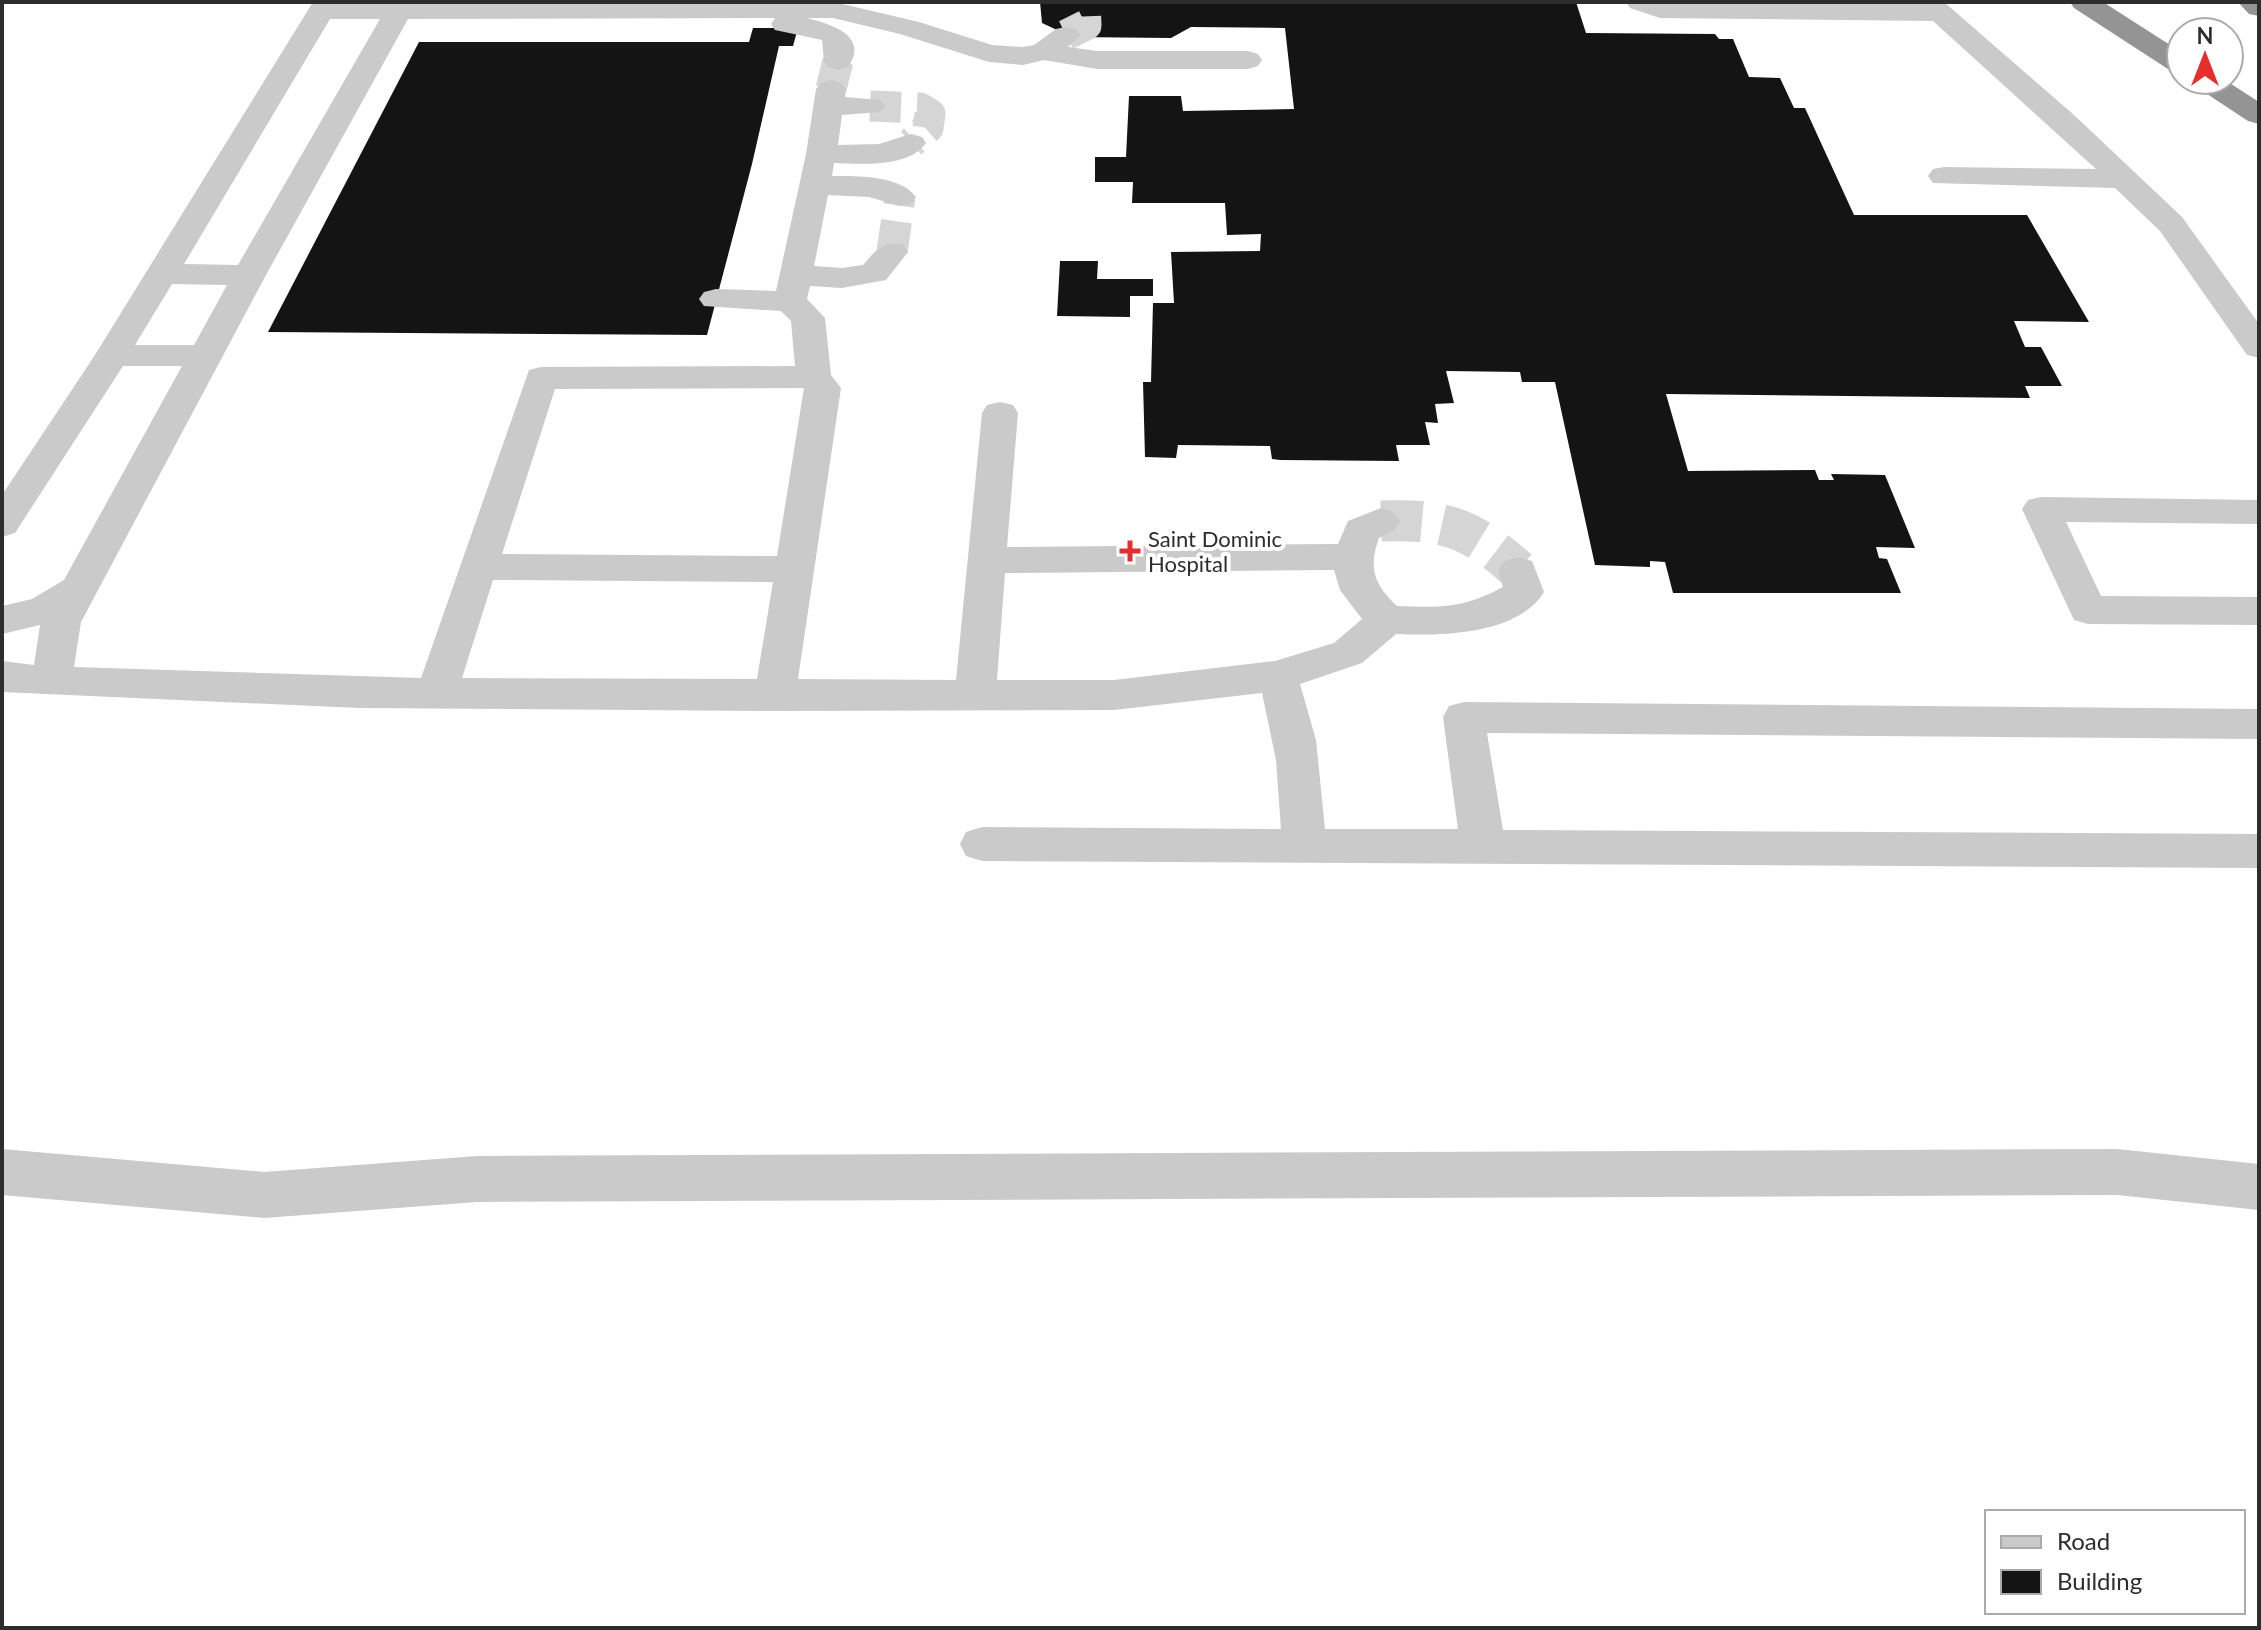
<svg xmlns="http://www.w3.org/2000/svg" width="2261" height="1630" viewBox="0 0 2261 1630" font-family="Lato,sans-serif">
	<rect width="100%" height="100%" fill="#fff"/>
	<!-- building -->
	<path fill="#141414" d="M1040,2H1576L1586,33L1715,34L1719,39H1733L1749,77L1780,78L1794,108H1805L1854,215H2027L2089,322L2014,321L2025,347H2041L2062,386H2025L2030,398L1666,394L1688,471L1815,470L1819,480H1834L1831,474L1885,475L1915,548L1876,547L1879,558L1887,559L1901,593H1673L1665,562L1650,561V567L1595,565L1555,382H1522L1520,372L1446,371L1454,403L1435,404L1438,423L1425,422L1430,445H1396L1399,461L1280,460L1272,459L1270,446L1178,445L1176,458L1145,457L1143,382H1151L1153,303H1174L1171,252L1260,251L1261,234L1227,235L1225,203H1132L1133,182H1095V157H1126L1129,96H1181L1183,111L1294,109L1285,28L1191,27L1171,38L1072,37L1042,23Z
		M753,28H798L793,46H779L752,164L707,335L268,332L419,42H749Z
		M1060,261H1098L1097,279H1153V296H1130V317L1057,316Z"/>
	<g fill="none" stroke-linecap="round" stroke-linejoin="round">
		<!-- minor-tunnel-far1 -->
		<path stroke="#d5d5d5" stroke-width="31" stroke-dasharray="31 16" stroke-linecap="butt" d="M1066,35L1086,25L1085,2
			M831,89L838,61
			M870,106L920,108L930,114L928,128L911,143
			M892,252L900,197"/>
		<!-- minor-tunnel -->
		<path stroke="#d5d5d5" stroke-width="41" stroke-dasharray="41 20" stroke-linecap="butt" d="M1381,521C1444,519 1470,527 1518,570"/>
		<!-- minor -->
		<path fill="#cacaca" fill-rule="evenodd" d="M313,2H834L919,22L992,45L1023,47L1034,45L1056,29L1066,27L1076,29L1080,35L1068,47L1097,51H1248L1258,54L1262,60L1258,66L1248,69H1097L1044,60L1023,65L989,62L900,34L833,18H807C830,24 870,35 848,67L838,70L828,67L824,61L822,40L775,30L771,24L775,18L408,19L266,275L81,622L74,667L421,678L529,370L541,367L795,366L791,321L781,311L704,306L699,299L704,292L716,289L776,291L806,154L816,89L821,83L831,80L841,83L846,89L845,97L880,100L885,106L880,112L842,115L838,145L879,144L911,134L922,137L926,143C909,168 861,164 834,163L832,176C856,176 900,175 916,197L911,204L900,206L869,197L828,195L814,266L842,268L863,265C876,250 883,240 904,245L908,252L886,280L842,288L810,286L807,299L825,318L831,375L841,388L798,679L956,680L982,413L987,405L1000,402L1013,405L1018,413L1007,547L1338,544L1348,521L1381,508L1394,512L1400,521L1394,530L1379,538C1368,568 1374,585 1397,606C1439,608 1465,608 1503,587L1498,570L1504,561L1518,557L1532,561L1544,592C1518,635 1440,636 1396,634L1362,663L1300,684L1316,740L1325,829H1458L1443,717L1449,706L1464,702L2259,709V739L1487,733L1503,830L2259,834V868L982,861L966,856L960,844L966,832L982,827L1281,829L1276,760L1262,693L1114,710L775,711L359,708L2,692V661L34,665L40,625L2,634V606L32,599L64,580L182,366H123L15,533L2,537V495L95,355ZM330,19H380L238,265L184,264ZM172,284L227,285L194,345H135ZM804,388L777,556L502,554L555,389ZM1334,570L1340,590L1362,619L1334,643L1275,661L1114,680H997L1005,573ZM493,580L773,582L757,679L462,678Z
			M1626,2H1944L2074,115L2182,217L2259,324V358L2247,355L2160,231L2115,188L1933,183L1928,176L1933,169L1944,167L2096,169L1933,21L1660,18L1630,8Z
			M2041,497L2259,500V524L2066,522L2101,596L2259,597V625L2088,624L2074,620L2022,509L2028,500Z
			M2,1149L264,1172L477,1156L2117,1149L2259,1164V1210L2117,1195L477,1202L264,1218L2,1195Z"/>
		<!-- highway -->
		<path fill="#949494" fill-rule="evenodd" d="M2070,2H2103L2181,52V74L2171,71L2074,8Z
			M2238,2H2259V16L2249,14Z
			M2190,80H2225L2259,102V124L2248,121L2195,86Z"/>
	</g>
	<!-- markers -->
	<path fill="#e52f2e" stroke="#fff" stroke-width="3" d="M1126 539h8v8h8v8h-8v8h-8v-8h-8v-8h8z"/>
	<g text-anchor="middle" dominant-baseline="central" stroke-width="8" stroke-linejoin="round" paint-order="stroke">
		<!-- poi labels -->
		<g font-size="22" fill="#2d2d2d" stroke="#fff" text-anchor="start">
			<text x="1148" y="538">Saint Dominic<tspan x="1148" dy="25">Hospital</tspan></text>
		</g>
	</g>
	<!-- border -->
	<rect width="2261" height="1630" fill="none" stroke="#2d2d2d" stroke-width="8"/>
	<!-- legend -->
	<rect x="1985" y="1510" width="260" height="104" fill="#ffffff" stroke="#ababab" stroke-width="2"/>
	<rect x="2001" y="1536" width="40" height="12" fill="#cacaca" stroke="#ababab" stroke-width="2"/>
	<text x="2057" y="1550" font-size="24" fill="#2d2d2d">Road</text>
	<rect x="2001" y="1570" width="40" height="24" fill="#141414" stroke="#ababab" stroke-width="2"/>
	<text x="2057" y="1590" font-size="24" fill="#2d2d2d">Building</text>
	<!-- north arrow -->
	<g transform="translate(2205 56)"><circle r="38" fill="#ffffff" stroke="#ababab" stroke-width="2"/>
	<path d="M0-6L14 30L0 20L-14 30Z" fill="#e52f2e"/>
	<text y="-12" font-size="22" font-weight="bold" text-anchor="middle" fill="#2d2d2d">N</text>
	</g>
</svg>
